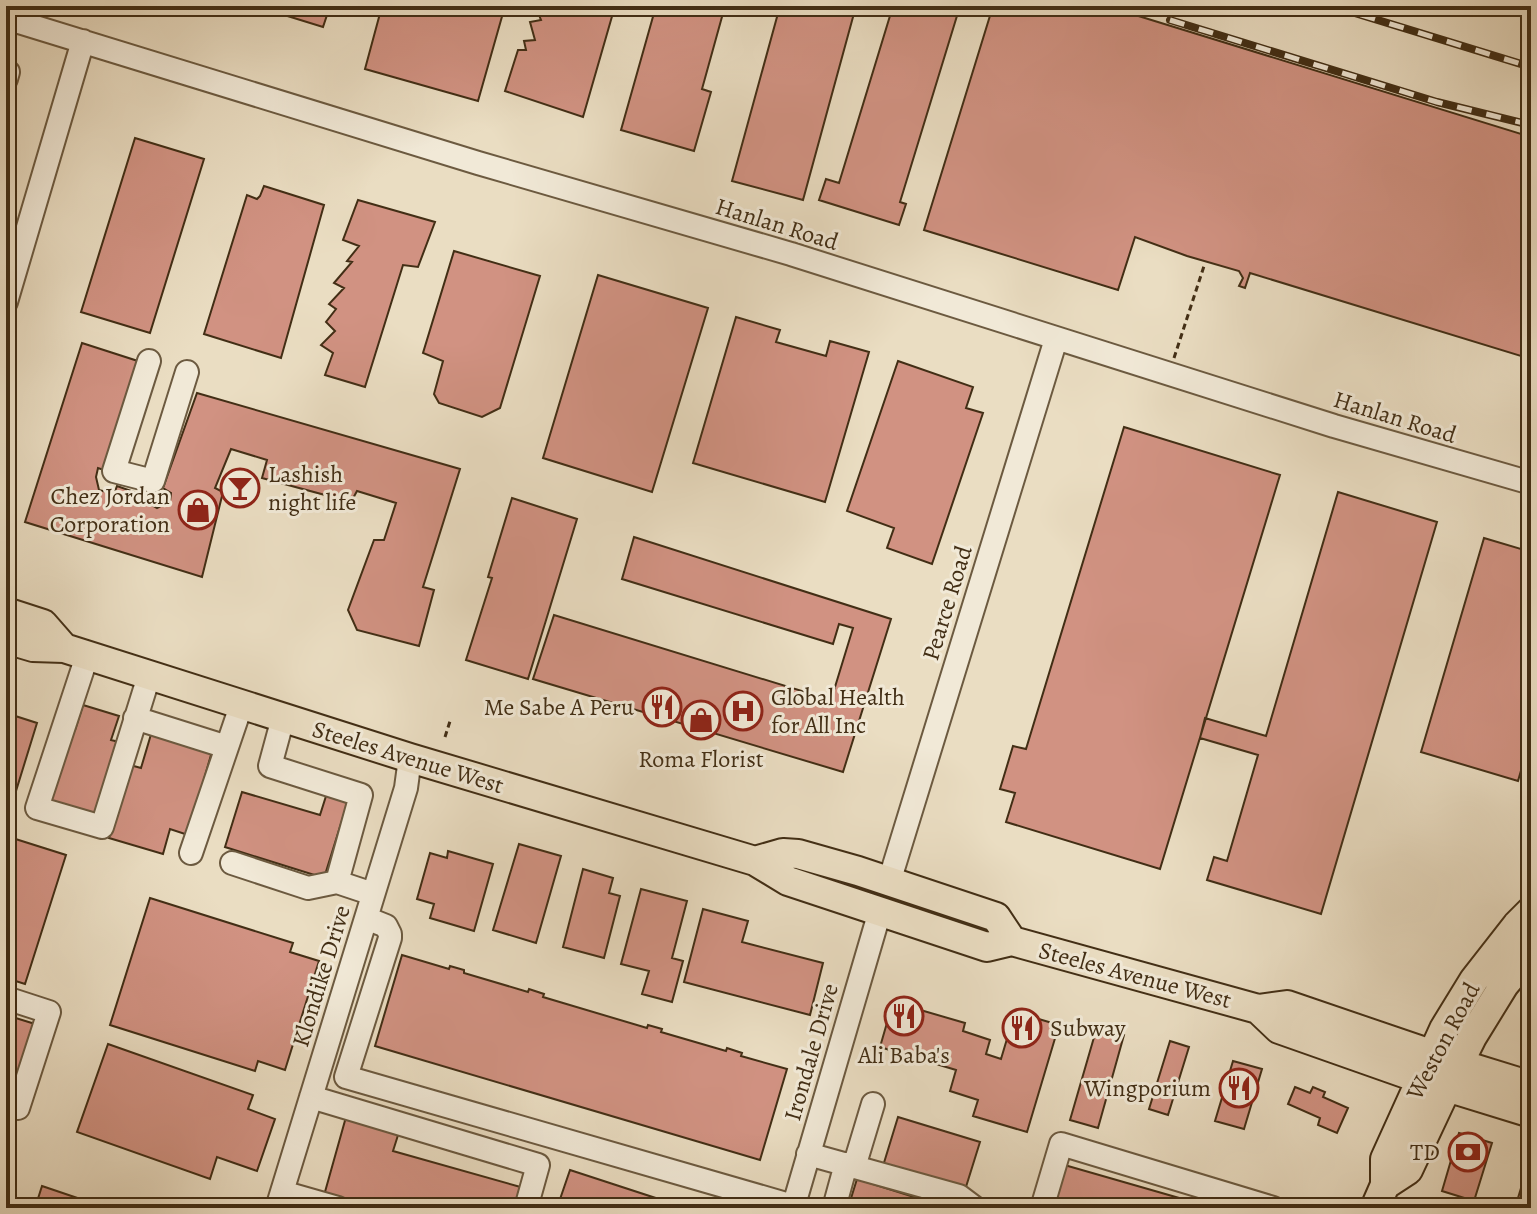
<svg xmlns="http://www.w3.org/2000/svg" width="1537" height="1214" viewBox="0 0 1537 1214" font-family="Alegreya,serif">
	<rect width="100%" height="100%" fill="#eaddc2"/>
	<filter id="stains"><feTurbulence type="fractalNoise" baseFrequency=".0025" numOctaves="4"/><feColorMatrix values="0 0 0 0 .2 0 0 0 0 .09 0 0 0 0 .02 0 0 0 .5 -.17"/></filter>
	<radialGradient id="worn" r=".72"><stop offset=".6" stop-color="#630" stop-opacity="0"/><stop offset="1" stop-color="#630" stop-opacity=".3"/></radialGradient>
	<!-- building -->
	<path fill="#d19282" stroke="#422e15" stroke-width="2" d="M255,6H330L323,27Z
		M382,6H505L478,101L365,69Z
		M543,6H615L583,117L505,91L518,50H526L524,41L535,40L530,22L541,20L537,10L543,9Z
		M656,6H725L702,89L711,92L694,151L621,130Z
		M780,6H856L803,200L732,181Z
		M893,6H960L900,202L906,204L899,225L819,200L826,179L839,183Z
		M993,6H1106L1531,137V359L1250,273L1245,288L1239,286L1243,278L1239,271L1187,256L1135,237L1118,290L924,230Z
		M135,138L204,159L150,333L81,312Z
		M264,186L324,205L281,358L204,334L247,195L257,199L260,196Z
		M358,200L435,222L418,267L403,265L365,387L325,375L333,353L321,345L335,331L326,322L336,309L329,304L344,288L334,283L352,262L347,261L359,246L343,240Z
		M454,251L540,276L500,408L482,417L439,403L434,394L443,361L423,353Z
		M598,275L708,308L652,492L543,458Z
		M736,317L780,330L776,342L826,356L830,341L869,352L825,502L693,463Z
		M82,343L144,363L107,471L98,468L96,477L99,490L114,494L117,486L151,498L150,504L157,508L170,501L171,493L163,488L197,393L460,469L423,587L434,590L419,646L357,630L348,610L374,540H384L396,503L357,491L351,502L262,478L267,460L231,449L215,488L223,492L202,577L25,522Z
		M898,361L973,387L966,408L983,413L932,564L887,548L894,528L847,511Z
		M1124,427L1280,475L1160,869L1006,822L1015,793L1000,789L1013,746L1026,749Z
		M1338,492L1437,522L1321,914L1207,880L1214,857L1227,861L1258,755L1200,738L1205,718L1266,736Z
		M512,498L577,519L528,679L466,660L492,578L488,577Z
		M634,537L891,619L843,772L533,679L554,615L831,700L853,628L839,624L833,644L622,579Z
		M1484,538L1531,552V736L1518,781L1421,752Z
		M83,705L119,716L111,740L119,742L96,817L46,802L68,728L75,730Z
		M6,713L37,723L16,791L6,788Z
		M152,731L213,748L188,835L170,829L163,854L109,838L130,765L141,768Z
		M242,792L320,815L327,793L349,798L324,878L225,847Z
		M6,836L66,855L25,984L6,978Z
		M519,844L561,856L536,943L493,930Z
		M448,851L493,864L474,931L430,918L434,904L417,899L430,853L447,858Z
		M583,869L613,878L609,893L620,896L604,958L563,947Z
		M641,889L687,901L672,958L683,961L672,1002L642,994L649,971L621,964Z
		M150,898L293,943L290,952L319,961L285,1070L258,1061L255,1071L110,1025Z
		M703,909L748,921L742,942L823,963L810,1015L684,982Z
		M402,955L449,969L450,966L464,970V973L528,992L529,989L544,994L543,997L647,1028L648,1025L662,1029L661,1032L726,1051L727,1048L742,1053L741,1056L787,1069L760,1160L375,1046Z
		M893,1002L965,1023L963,1031L990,1040L986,1054L1001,1059L1015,1012L1059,1025L1027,1132L973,1116L978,1100L950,1091L956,1070L880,1047Z
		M6,1015L35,1024L13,1096L6,1094Z
		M1097,1027L1124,1035L1098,1128L1070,1120Z
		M1170,1041L1189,1047L1168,1115L1149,1109Z
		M108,1044L253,1095L248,1109L275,1119L257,1171L217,1157L210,1179L77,1132Z
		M1233,1061L1262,1069L1244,1129L1215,1121Z
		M1295,1087L1310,1093L1313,1087L1325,1092L1323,1097L1348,1108L1337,1133L1318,1125L1320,1118L1288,1104Z
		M346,1117L399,1132L393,1151L524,1188L518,1208H355L323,1199Z
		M898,1117L980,1142L965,1190L883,1166Z
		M1459,1133L1492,1143L1474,1201L1442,1191Z
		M1061,1164L1214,1208H1048Z
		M570,1170L671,1203L670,1207L672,1208H557Z
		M1524,1178L1531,1181V1208H1515Z
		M857,1179L949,1208H848Z
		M42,1186L107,1208H35Z"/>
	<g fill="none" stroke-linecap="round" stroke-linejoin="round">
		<!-- minor casing -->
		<g stroke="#6c5a40" stroke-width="26">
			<path id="minor" d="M6,18L478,163L791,254L1334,426L1531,483
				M6,72H8L6,79
				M6,302L83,41
				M149,361L114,471L153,481L187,372
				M87,656L37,808L102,827L149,676
				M135,718L227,747
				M283,718L270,766L361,795L337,882L373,894
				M191,853L241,706
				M232,863L308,888L337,882
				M889,882L1056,339
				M366,918L386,926L390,934V938L346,1077L793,1206
				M6,998L49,1012L18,1108L6,1104
				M311,1097L538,1165L526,1208
				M808,1154L959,1196L975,1208
				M854,1167L873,1104
				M282,1192L338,1208
				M277,1208L406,788L410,758
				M793,1208L880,911
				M834,1208L846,1164
				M1042,1208L1061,1144L1273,1208"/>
		</g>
		<!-- major casing -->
		<g stroke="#422e15" stroke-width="32">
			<path id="major" d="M6,612L43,624L64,648
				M6,639L33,647L64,648L410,758L755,861L788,881L987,947L1012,941L1258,1009L1287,1005L1460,1064L1531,1086
				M755,861L783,853L798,854L858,871L996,917L1012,941
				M1258,1009L1279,1029L1421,1079L1531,1113
				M1385,1185L1408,1170L1447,1087L1472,1037L1504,985L1531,952
				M1375,1208L1385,1185V1159L1444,1029L1474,980L1517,925L1531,911"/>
		</g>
		<!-- path -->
		<path stroke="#422e15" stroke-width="3" stroke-dasharray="6 4" stroke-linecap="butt" d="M1174,358L1205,263
			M445,737L451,718"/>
		<!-- minor -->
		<use href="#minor" stroke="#f1e9d7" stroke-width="22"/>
		<!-- major -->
		<use href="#major" stroke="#eaddc2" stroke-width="28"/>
		<!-- rail casing -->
		<g stroke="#422e15" stroke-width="8">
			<path id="rail" d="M1332,6L1531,67
				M1170,20L1437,102L1531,125"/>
		</g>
		<!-- rail -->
		<use href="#rail" stroke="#f1e9d7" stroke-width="5" stroke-dasharray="15" stroke-linecap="butt"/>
	</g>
	<!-- icons -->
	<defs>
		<g id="bar-ring" transform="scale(2)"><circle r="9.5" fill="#f1e9d7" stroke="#8f2418" stroke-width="1.5"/><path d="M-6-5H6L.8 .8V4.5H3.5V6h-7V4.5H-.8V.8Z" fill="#8f2418"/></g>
		<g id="shop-ring" transform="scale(2)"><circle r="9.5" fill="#f1e9d7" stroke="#8f2418" stroke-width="1.5"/><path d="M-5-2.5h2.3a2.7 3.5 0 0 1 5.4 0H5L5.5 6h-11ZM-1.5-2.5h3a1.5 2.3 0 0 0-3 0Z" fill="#8f2418"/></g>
		<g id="restaurant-ring" transform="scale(2)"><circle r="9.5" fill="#f1e9d7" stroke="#8f2418" stroke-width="1.5"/><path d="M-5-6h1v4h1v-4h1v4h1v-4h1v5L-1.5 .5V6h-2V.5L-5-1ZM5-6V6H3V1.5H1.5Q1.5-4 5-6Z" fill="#8f2418"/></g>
		<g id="hospital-ring" transform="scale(2)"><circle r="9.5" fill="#f1e9d7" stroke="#8f2418" stroke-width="1.5"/><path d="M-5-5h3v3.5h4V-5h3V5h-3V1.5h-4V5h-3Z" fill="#8f2418"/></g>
		<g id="bank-ring" transform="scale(2)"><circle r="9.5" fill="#f1e9d7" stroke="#8f2418" stroke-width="1.5"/><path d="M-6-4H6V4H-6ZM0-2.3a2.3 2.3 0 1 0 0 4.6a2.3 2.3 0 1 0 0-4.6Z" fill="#8f2418"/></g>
	</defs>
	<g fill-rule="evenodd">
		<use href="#bar-ring" x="240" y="488"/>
		<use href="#shop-ring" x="198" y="510"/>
		<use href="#restaurant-ring" x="662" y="707"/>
		<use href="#hospital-ring" x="743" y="711"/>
		<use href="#shop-ring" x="701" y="720"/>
		<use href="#restaurant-ring" x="904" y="1016"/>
		<use href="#restaurant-ring" x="1022" y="1028"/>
		<use href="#restaurant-ring" x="1239" y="1088"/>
		<use href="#bank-ring" x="1468" y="1152"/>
	</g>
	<g text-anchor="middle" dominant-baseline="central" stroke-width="6" stroke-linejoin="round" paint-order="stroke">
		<!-- street labels -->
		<g font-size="24" fill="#422e15" stroke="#f1e9d7">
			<text transform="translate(777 224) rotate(17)">Hanlan Road</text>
			<text transform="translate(1395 417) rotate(17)">Hanlan Road</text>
			<text transform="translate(947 603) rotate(-73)">Pearce Road</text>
			<text transform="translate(408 757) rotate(17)">Steeles Avenue West</text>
			<text transform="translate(1135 975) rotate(15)">Steeles Avenue West</text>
			<text transform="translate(321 976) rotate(-73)">Klondike Drive</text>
			<text transform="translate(1443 1041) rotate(-62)">Weston Road</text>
			<text transform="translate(811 1052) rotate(-74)">Irondale Drive</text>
		</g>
		<!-- poi labels -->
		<g font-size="24" fill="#422e15" stroke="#f1e9d7" text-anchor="end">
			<text x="268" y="474" text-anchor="start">Lashish<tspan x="268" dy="28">night life</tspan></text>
			<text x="170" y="496">Chez Jordan<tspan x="170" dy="28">Corporation</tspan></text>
			<text x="771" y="697" text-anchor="start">Global Health<tspan x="771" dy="28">for All Inc</tspan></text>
			<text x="634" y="707">Me Sabe A Peru</text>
			<text x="701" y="759" text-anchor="middle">Roma Florist</text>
			<text x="1050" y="1028" text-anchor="start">Subway</text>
			<text x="904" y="1055" text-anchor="middle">Ali Baba's</text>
			<text x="1211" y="1088">Wingporium</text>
			<text x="1440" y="1152">TD</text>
		</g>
	</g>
	<!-- margin -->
	<rect width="1537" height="1214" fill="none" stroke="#eaddc2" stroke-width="32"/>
	<rect x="8" y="8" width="1521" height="1198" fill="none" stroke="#422e15" stroke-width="4"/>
	<rect x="16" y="16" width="1505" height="1182" fill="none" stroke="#422e15" stroke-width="2"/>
	<rect width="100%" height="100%" filter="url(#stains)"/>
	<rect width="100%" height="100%" fill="url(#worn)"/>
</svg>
